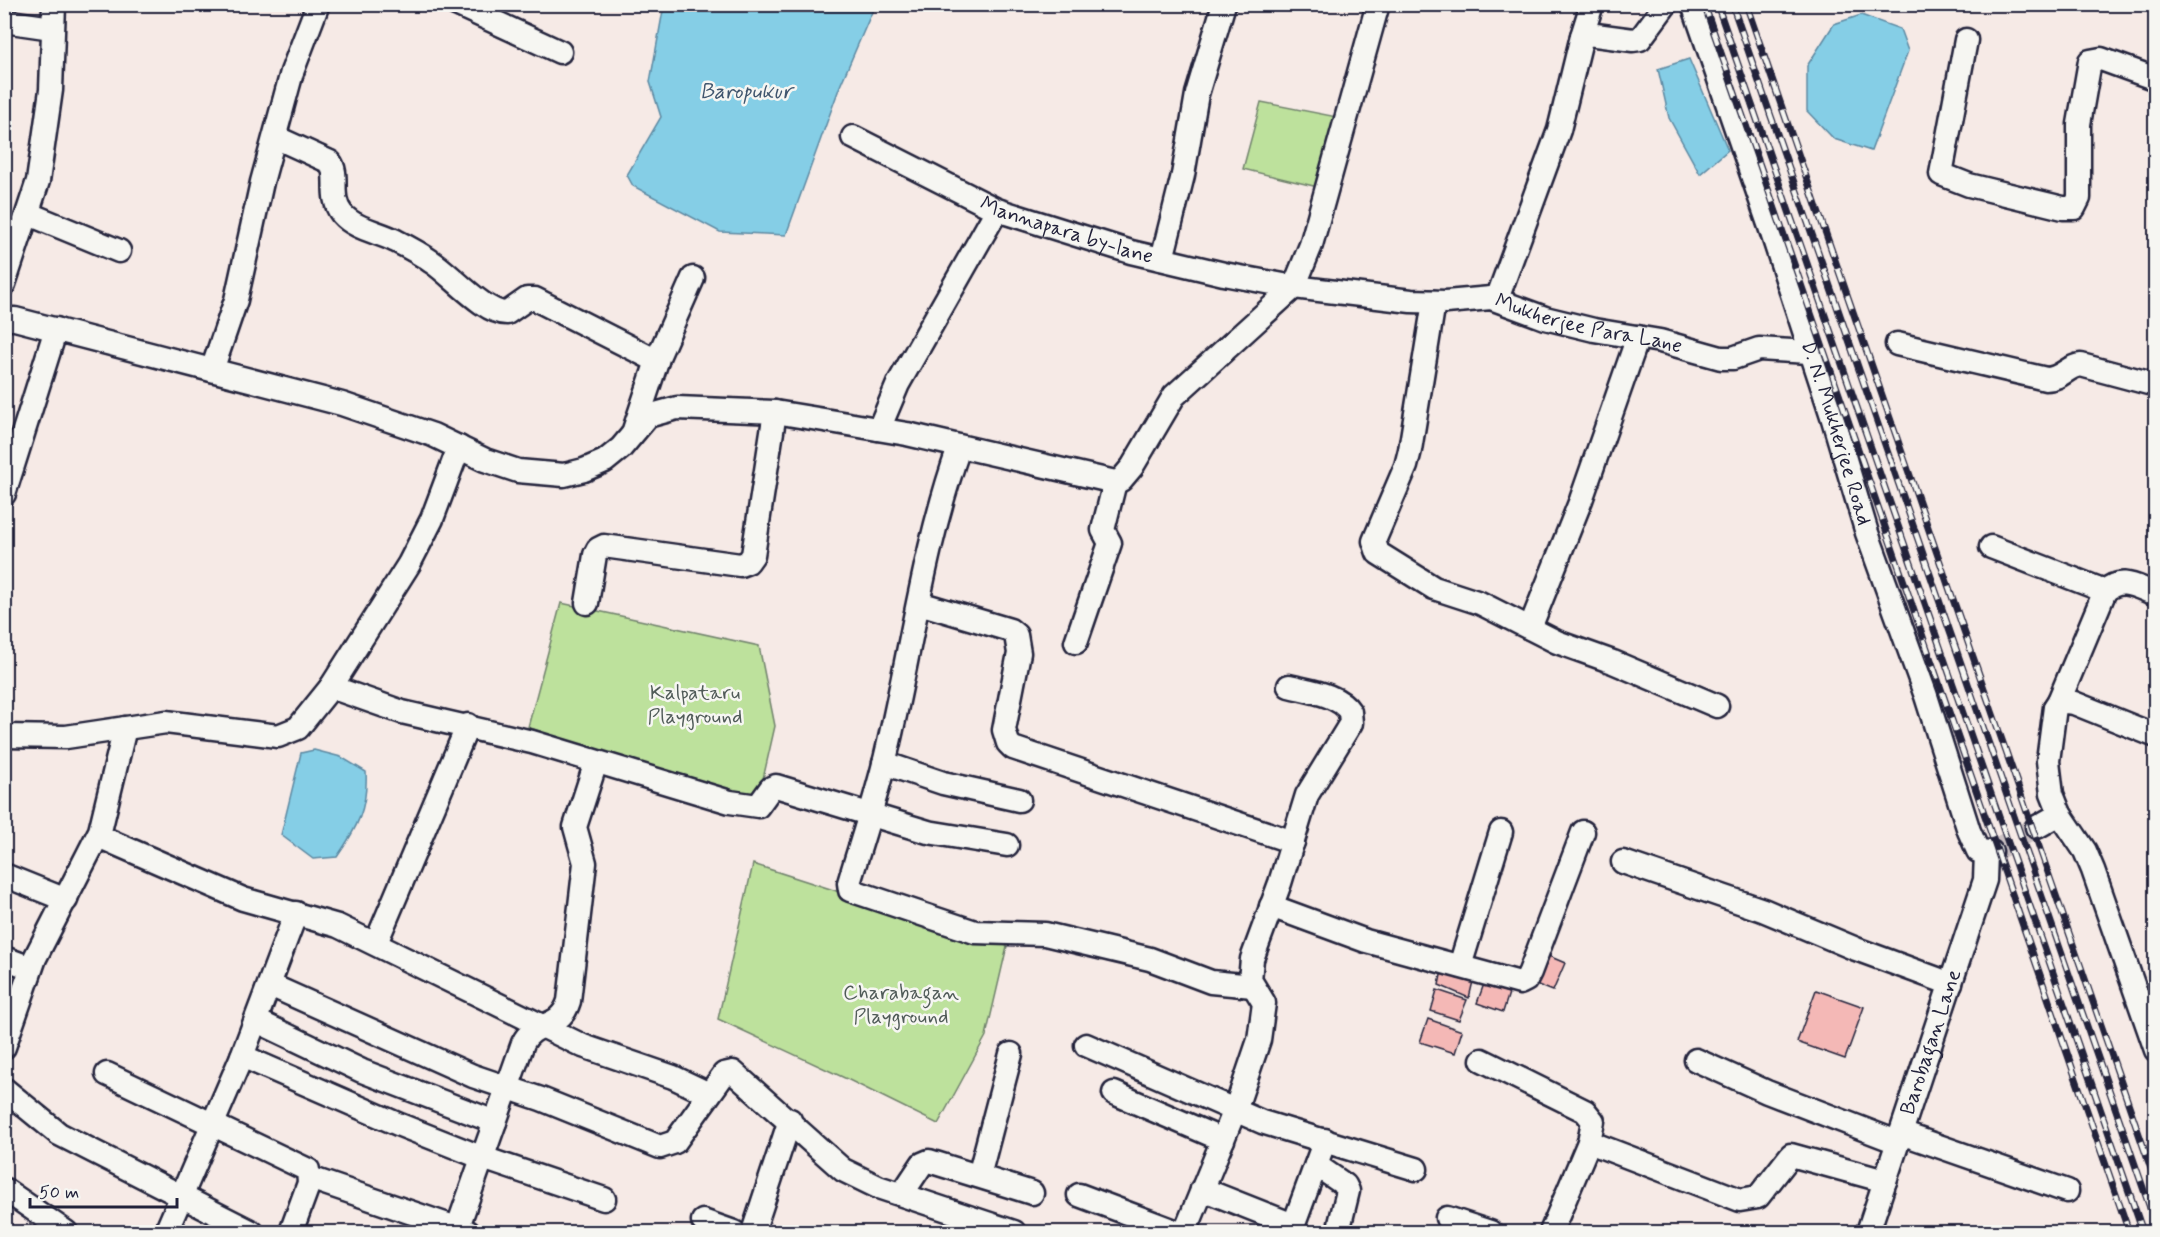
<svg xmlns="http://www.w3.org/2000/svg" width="2160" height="1237" viewBox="0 0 2160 1237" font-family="Mynerve,sans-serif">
	<rect width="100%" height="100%" fill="#f6eae6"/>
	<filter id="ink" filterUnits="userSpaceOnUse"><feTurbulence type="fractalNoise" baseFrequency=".0167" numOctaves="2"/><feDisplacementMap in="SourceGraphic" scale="12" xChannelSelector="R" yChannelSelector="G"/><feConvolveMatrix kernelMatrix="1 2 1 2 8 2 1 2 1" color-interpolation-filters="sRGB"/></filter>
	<g filter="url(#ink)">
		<!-- green -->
		<path fill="#bde19c" stroke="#70826c" stroke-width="1.5" d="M1261,102L1337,117L1326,189L1243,169Z
			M561,603L759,646L775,726L758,801C682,773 603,756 528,727Z
			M753,864L1007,946L986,1036L938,1124L849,1080L718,1019Z"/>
		<!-- water -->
		<path fill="#85cee6" stroke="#5d89a2" stroke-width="1.5" d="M664,5H875L840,86L786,235L720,232L633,186L627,175L661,117L650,82Z
			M1861,15L1900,29L1908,51L1871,151L1834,139L1807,111V66L1834,24Z
			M1689,59L1728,150L1700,174L1669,118L1658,69Z
			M314,750L341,757L366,772C368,808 357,828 337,857L313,859L281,835L301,753Z"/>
		<!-- building -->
		<path fill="#f4b8b6" stroke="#22223b" stroke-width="1.5" d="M1544,954L1565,963L1553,991L1533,983Z
			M1442,970L1474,977L1469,998L1439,985Z
			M1484,984L1509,993L1503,1012L1477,1003Z
			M1437,990L1467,1000L1459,1020L1431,1011Z
			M1816,990L1864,1007L1845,1059L1797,1042Z
			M1428,1019L1462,1031L1455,1053L1420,1042Z"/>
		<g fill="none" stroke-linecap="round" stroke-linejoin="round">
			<!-- street-tunnel -->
			<path stroke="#ccc2c4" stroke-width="22" stroke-dasharray="22 11" stroke-linecap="butt" d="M1991,852L2037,827"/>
			<!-- street casing -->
			<g stroke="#22223b" stroke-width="27">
				<g id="street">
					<path d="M456,4L560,52"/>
					<path id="s1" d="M1693,4L1770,227L1832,416L1867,533L1926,696L1969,831L1978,851L1991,852"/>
					<path d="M4,21L52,28"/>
					<path d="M1582,36L1592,4"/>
					<path d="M1966,40L1941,174L1969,185L2063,208H2074L2079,198V124L2090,61L2101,59L2156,79"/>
					<path d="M275,137L330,162C340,175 328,196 342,214C355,229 379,232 396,241C408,247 421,254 432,262C452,275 485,314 507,313L527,299H535L657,361"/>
					<path id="s2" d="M853,137L997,210L1131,252L1224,274L1294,287L1411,301L1446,302L1491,298L1545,318L1594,330L1660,341L1721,358H1733L1759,349L1809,352"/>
					<path d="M29,214L119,251"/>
					<path d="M1162,259L1183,175L1197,94L1224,4"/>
					<path d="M4,284L38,181L51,90L54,4"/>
					<path d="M1497,299L1559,130L1582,36L1588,34L1633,40L1640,39L1666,4"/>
					<path d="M1434,302L1410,450L1406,466L1374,541L1378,553L1434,588L1480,603L1557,642L1613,662L1717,706"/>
					<path d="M4,319H15L342,404L433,435L485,460L518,471L564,475L584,470L605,461L621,448L648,416L677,408L775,412L830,421L907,434L1115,482L1121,480L1132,467L1174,396L1294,287L1311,245L1378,4"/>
					<path d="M1897,344L2046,379C2062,379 2067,366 2081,365L2156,385"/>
					<path d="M212,370L236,300L262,182L292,72L318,4"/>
					<path d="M879,429L898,384L997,210"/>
					<path d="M634,430L659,355L693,278"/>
					<path d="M959,448C924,546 911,650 887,751C877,796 862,839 849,883L850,890L975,932L1045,934L1150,959L1211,982L1253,986"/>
					<path d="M4,494L56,329"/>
					<path d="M1991,547L2105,591C2122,576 2136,587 2156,594"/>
					<path d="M587,603L595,555L598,549L604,546L740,565L748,562L753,555L775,412"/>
					<path d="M919,603L1010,630L1016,635L1019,653L1004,730L1008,743L1013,748L1293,842"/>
					<path d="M1530,628L1581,500L1638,337"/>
					<path d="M1076,642L1110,543L1103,530L1115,482"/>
					<path d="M331,687L402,712L532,742L730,802L758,806L771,788L776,786L928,832L1007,845"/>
					<path d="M2059,701L2105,591"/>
					<path d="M4,736L66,737L166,722L278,736L298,728L331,687L409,564L432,519L459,447"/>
					<path d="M2156,736L2074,703L2059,701L2055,707L2048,761L2052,794L2060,814L2085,851L2093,870L2156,1050"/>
					<path d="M884,763L943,783L1019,800"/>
					<path d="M2037,827L2060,814"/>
					<path d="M98,836L243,899L338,926L583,1046L673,1077L709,1094"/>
					<path d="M1623,862L1763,910L1856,949L1951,984"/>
					<path d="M4,875L66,900"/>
					<path d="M1271,906L1366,941L1520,983L1526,980L1530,972L1583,832"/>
					<path d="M376,943L468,725"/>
					<path d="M4,958L31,968"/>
					<path d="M1460,966L1501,832"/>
					<path d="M270,985L473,1076L541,1099L660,1147L675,1142L724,1074L733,1072L843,1170L878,1187L1014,1232"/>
					<path d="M257,1021L362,1071L495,1122"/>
					<path d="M1086,1045L1262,1122L1416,1169"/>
					<path d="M4,1047L35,958L100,831L125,728"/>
					<path d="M242,1056L400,1125L483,1158L604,1199"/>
					<path d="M1482,1060L1585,1111L1593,1121L1589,1142L1740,1200L1758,1197L1791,1155L1885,1181"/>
					<path d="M1696,1060L1767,1092L1897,1142"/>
					<path d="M107,1074L308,1170L309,1183L291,1232"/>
					<path d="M4,1089L59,1134L252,1232"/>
					<path d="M1114,1093L1223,1140"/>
					<path d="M1901,1133L2067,1191"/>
					<path d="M1316,1165L1345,1185L1348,1191L1338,1232"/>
					<path d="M979,1176L1011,1054"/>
					<path d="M310,1178L468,1232"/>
					<path d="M4,1189L66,1232"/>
					<path d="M1202,1189L1293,1225"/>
					<path d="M902,1194L922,1164L929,1161L1032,1193"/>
					<path d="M1079,1195L1177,1232"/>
					<path d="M1447,1218L1490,1232"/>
					<path d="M703,1221L734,1232"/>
					<path d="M166,1232L242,1056L296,913"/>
					<path d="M456,1232L523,1043C534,1020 560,1031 569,1001L585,863L575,827L596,762"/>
					<path d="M753,1232L790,1120"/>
					<path d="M1185,1232L1237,1105L1259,1040L1264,1003L1250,980L1252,959L1280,883L1307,795L1351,723L1350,712C1339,694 1308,691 1289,686"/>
					<path d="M1291,1232L1325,1140"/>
					<path d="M1551,1232L1589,1142"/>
					<path id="s3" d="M1868,1232L1985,880L1986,853"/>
				</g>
			</g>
			<!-- street -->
			<use href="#street" stroke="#f6f6f2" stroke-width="22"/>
			<!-- rail casing -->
			<g stroke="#22223b" stroke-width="7">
				<path id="rail" d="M1704,4L2129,1232
					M1717,4L2143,1232
					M1732,4L2156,1225
					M1746,4L2156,1183"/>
			</g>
			<!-- rail -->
			<use href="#rail" stroke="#f6f6f2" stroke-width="4.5" stroke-dasharray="14" stroke-linecap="butt"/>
		</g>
	</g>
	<g text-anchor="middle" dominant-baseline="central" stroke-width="5" stroke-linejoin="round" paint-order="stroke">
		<!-- street labels -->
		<g font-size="21" fill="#22223b" stroke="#f6f6f2">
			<text stroke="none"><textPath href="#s2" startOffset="234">Mannapara by-lane</textPath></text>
			<text stroke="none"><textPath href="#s2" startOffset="768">Mukherjee Para Lane</textPath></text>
			<text stroke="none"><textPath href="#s1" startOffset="452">D. N. Mukherjee Road</textPath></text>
			<text stroke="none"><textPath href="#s3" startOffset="200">Barobagan Lane</textPath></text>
		</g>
		<!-- park labels -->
		<g font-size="21" fill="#505b58" stroke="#f6f6f2">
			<text x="695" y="693">Kalpataru<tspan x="695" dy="24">Playground</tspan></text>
			<text x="901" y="993">Charabagan<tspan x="901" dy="24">Playground</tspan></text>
		</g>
		<!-- water labels -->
		<g font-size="22" font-style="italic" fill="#40566e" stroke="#f6f6f2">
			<text x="746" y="92">Baropukur</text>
		</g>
	</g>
	<!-- margin -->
	<rect width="2160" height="1237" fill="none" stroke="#f6f6f2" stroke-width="24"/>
	<rect x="12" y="12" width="2136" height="1213" fill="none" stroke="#22223b" stroke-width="2" filter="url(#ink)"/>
	<!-- scale -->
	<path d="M30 1198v9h147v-9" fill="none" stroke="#22223b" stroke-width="3"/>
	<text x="39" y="1198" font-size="18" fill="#22223b" stroke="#f6f6f2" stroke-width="4.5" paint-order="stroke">50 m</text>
</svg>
